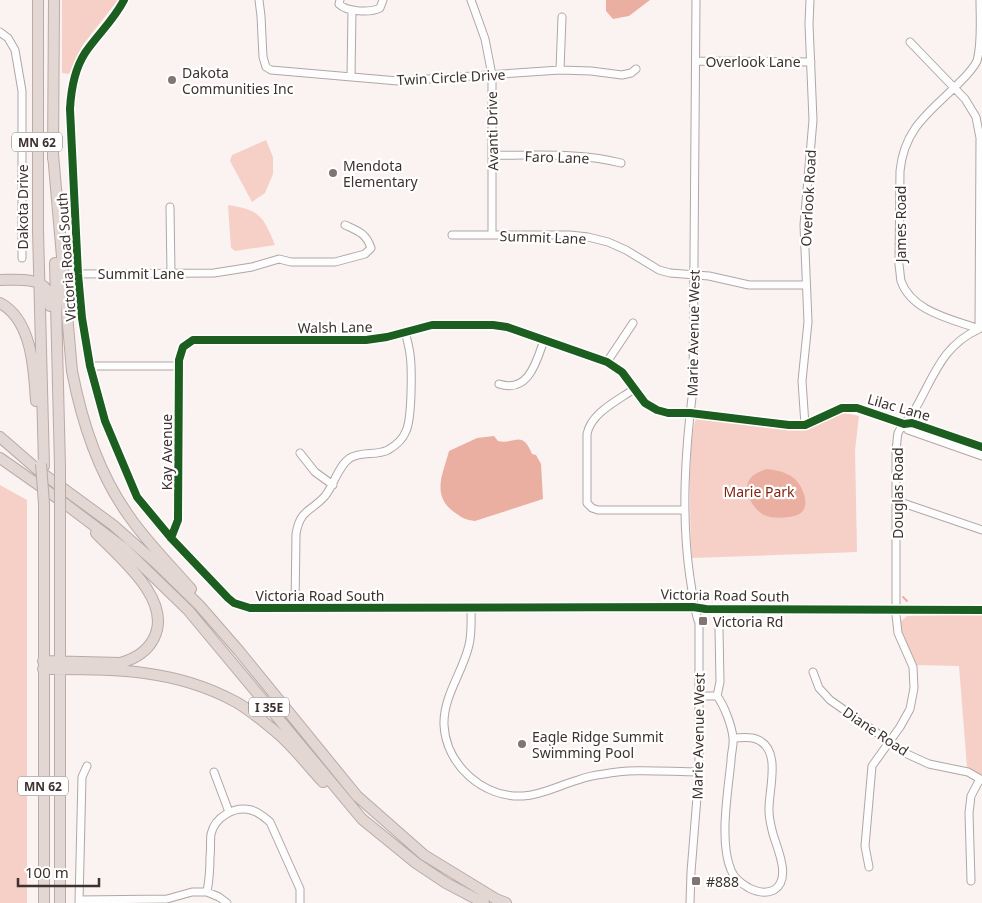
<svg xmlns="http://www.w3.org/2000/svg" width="982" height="903" viewBox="0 0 982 903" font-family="'Noto Sans',sans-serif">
	<rect width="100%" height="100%" fill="#faf3f1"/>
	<!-- green -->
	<path fill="#f6cfc7" d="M62,0H118L82,46L69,74L62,73Z
		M266,140L273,157V174L265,193L252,202L230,161L232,155Z
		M228,205C260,210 263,216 275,245L235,251L231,248Z
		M845,413L859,416L855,450L857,552L692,558C690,535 687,432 697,417L797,429L812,426L836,414Z
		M0,485L27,500V903H0Z
		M982,614V775L967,767L959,666L915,665L902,632L900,622L907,616Z"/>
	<!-- water -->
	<path fill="#ebafa2" d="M606,0H650L629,16L613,19L606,11Z
		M494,436L498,441C514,445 522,429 532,454L536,455L541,464L543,499L475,521C466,520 462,518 454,512C431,495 443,474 449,451L477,438Z
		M767,469C774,470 782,471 789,475C803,481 815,512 794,516C785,518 773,519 764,515C753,509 741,490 750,479C753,474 761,471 767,469Z"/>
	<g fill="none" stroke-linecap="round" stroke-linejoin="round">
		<!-- stream -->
		<path stroke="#ebafa2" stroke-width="2" d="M903,597L907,601"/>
		<!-- minor casing -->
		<g stroke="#b0a7a5" stroke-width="9">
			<path id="minor" d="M124,0C114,20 97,35 85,53C74,70 71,90 70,109L78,274L82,318L90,366L105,421L137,497L171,538L228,598L234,603L250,608L693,607L706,609L982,610
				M259,0L261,16L263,57L266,67L271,70L398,81L560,70L591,71L622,75L631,73L636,69
				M340,0L339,4C347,12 370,13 380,8L383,0
				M471,0L485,39L492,75V235
				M0,32L8,38L15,50L22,91V258
				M696,61L811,62
				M560,70L562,17
				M351,77L352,10
				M493,155C536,156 579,152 621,163
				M170,207L171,273
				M452,235H570L588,237L608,242L626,250L659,270L670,273L709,276L749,285H806
				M78,274L214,273L252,267L279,259L291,262H335L365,254L371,248C366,233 358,231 345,225
				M979,329C952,319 912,312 901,281C900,276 900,270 899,265L900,171C904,130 927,114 955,87C963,79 972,71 977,61C982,43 980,19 980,0
				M607,362L633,323
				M90,366H179
				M499,384C529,394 537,360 544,340
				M634,389C617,401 591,413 587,434V503L592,508L598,510H685
				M904,424L908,430L982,456
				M805,425L802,381L808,322L804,225L813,120L809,24L810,0
				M300,453L315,472L333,485
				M897,501L982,530
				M171,538L178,520L179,360L183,347L193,340H366L387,337L432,325H493L507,327L607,362L622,372L645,403L657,410L668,413H690L789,425H805L842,408H857L904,424L912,423L982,447
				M471,607C471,620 472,633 469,645C463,672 443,696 444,725C446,765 483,798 523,796C542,795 560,785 578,780C586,777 595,775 604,774C634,768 668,772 699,772
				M295,608L296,534C300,509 311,512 325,496C334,485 338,466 350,458C362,451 376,456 388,450C395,446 403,439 406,431C412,419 412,368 410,354C409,347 407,339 405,332
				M719,629L720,682L717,696C724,705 732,726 733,738C734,745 731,753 731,761C728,791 719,842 731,870C734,878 742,884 749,888C757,892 766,894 774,890C792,879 777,848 773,834C771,826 769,819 769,811C768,790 783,749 756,739C749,736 740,738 733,738
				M813,672L819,688L830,700L907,754L929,764L968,772L982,780
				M699,696H717
				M214,772L229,812
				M869,867L865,846L872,766L900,727L910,709L914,688L913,667L898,633L896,615V449C897,444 897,438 898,433C902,425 910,418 914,411C933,379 941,346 979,329L980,138L976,117L965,99L910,42
				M971,881L969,813L971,796L980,779
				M207,892C209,881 210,869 210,857C211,850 210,841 211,834C215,817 234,806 251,810C259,812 264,817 270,822L300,889V903
				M79,900L167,899L192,892H207L219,897L227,903
				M79,902L82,777L87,766
				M690,903L691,872L699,772V623C693,608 693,594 690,578C681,515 685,452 693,389L696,0"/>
		</g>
		<!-- highway casing -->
		<g stroke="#baaaa6" stroke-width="12">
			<path id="highway" d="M38,0V230L44,466
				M53,154L72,371C82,423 98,473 129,516C146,541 171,566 191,589
				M53,159L54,0
				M55,263L60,467
				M0,280C14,280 39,277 47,290C50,294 50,301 50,306
				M0,303C32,320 34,369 36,401
				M0,437L38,470L113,525L155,562L199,605L239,651L357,796L424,855L496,899L506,903
				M0,458L60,500L125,549L188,610L362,819L416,863L446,883L484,903
				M43,661L120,663C135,659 147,652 154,638C173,600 120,558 96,533
				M43,669C112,669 174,668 236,702C250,710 264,722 276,732C293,746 308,766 323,782
				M44,903V504
				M60,903V517"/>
		</g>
		<!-- minor -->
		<use href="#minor" stroke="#fefdfd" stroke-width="7"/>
		<!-- highway -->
		<use href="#highway" stroke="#e3d7d4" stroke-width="10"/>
		<!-- highway-bridge casing -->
		<g stroke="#baaaa6" stroke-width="12" stroke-linecap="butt">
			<path id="highway-bridge" d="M41,464L44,504
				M60,467V517"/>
		</g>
		<!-- highway-bridge -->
		<use href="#highway-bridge" stroke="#e3d7d4" stroke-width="10"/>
		<!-- cycleway casing -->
		<g stroke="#fff" stroke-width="11">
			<path id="cycleway" d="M124,0C114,20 97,35 85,53C74,70 71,90 70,109L78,274L82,318L90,366L105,421L137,497L171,538L228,598L234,603L250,608L693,607L706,609L982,610
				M171,538L178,520L179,360L183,347L193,340H366L387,337L432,325H493L507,327L607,362L622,372L645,403L657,410L668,413H690L789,425H805L842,408H857L904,424L912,423L982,447"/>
		</g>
		<!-- cycleway -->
		<use href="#cycleway" stroke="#1b5e20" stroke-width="8"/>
	</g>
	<!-- markers -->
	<g fill="#807572" stroke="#fff" stroke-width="2">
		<circle cx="172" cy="80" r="5"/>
		<circle cx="333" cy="173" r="5"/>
		<rect x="698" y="616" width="10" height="10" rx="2.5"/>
		<circle cx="522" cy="744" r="5"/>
		<rect x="691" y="876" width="10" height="10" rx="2.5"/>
	</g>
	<g text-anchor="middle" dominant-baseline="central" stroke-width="4.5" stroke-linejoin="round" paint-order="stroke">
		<!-- shield labels -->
		<g fill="#fff" stroke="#786f6d" stroke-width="1">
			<rect x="12" y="132.5" width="50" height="19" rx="4"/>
			<rect x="249" y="697.5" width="40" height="19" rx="4"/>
			<rect x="18" y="776.5" width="50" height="19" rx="4"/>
		</g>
		<g font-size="12" font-weight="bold" fill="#3e312e">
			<text x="37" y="142">MN 62</text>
			<text x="269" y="707">I 35E</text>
			<text x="43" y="786">MN 62</text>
		</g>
		<!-- street labels -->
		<g font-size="14" fill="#3e312e" stroke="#fff">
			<text x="753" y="61">Overlook Lane</text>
			<text transform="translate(451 77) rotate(-3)">Twin Circle Drive</text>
			<text transform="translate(492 131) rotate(-91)">Avanti Drive</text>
			<text transform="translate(557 157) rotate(2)">Faro Lane</text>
			<text transform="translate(808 198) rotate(-87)">Overlook Road</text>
			<text transform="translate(22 207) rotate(-90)">Dakota Drive</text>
			<text transform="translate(900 224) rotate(-90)">James Road</text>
			<text transform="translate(543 237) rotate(2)">Summit Lane</text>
			<text transform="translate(66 257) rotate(-94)">Victoria Road South</text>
			<text x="141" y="273">Summit Lane</text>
			<text transform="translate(335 327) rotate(-1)">Walsh Lane</text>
			<text transform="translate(693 333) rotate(-89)">Marie Avenue West</text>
			<text transform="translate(899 407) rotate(16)">Lilac Lane</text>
			<text transform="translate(166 452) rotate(-90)">Kay Avenue</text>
			<text transform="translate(897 493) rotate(-90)">Douglas Road</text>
			<text x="320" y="595">Victoria Road South</text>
			<text transform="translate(725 595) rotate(1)">Victoria Road South</text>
			<text transform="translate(876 731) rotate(34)">Diane Road</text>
			<text transform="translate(698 736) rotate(-89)">Marie Avenue West</text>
		</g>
		<!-- poi labels -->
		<g font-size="14" fill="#3e312e" stroke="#fff" text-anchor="start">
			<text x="182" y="72">Dakota<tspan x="182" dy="16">Communities Inc</tspan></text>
			<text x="343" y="165">Mendota<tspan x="343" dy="16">Elementary</tspan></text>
			<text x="713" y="621">Victoria Rd</text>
			<text x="532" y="736">Eagle Ridge Summit<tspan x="532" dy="16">Swimming Pool</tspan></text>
			<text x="706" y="881">#888</text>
		</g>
		<!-- park labels -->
		<g font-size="14" fill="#842210" stroke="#fff">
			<text x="759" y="491">Marie Park</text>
		</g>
	</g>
	<!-- scale -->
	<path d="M18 878v8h81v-8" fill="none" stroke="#3e312e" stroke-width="2.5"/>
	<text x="25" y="878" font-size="15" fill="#3e312e" stroke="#ffffff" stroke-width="4" paint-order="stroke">100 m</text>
</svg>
